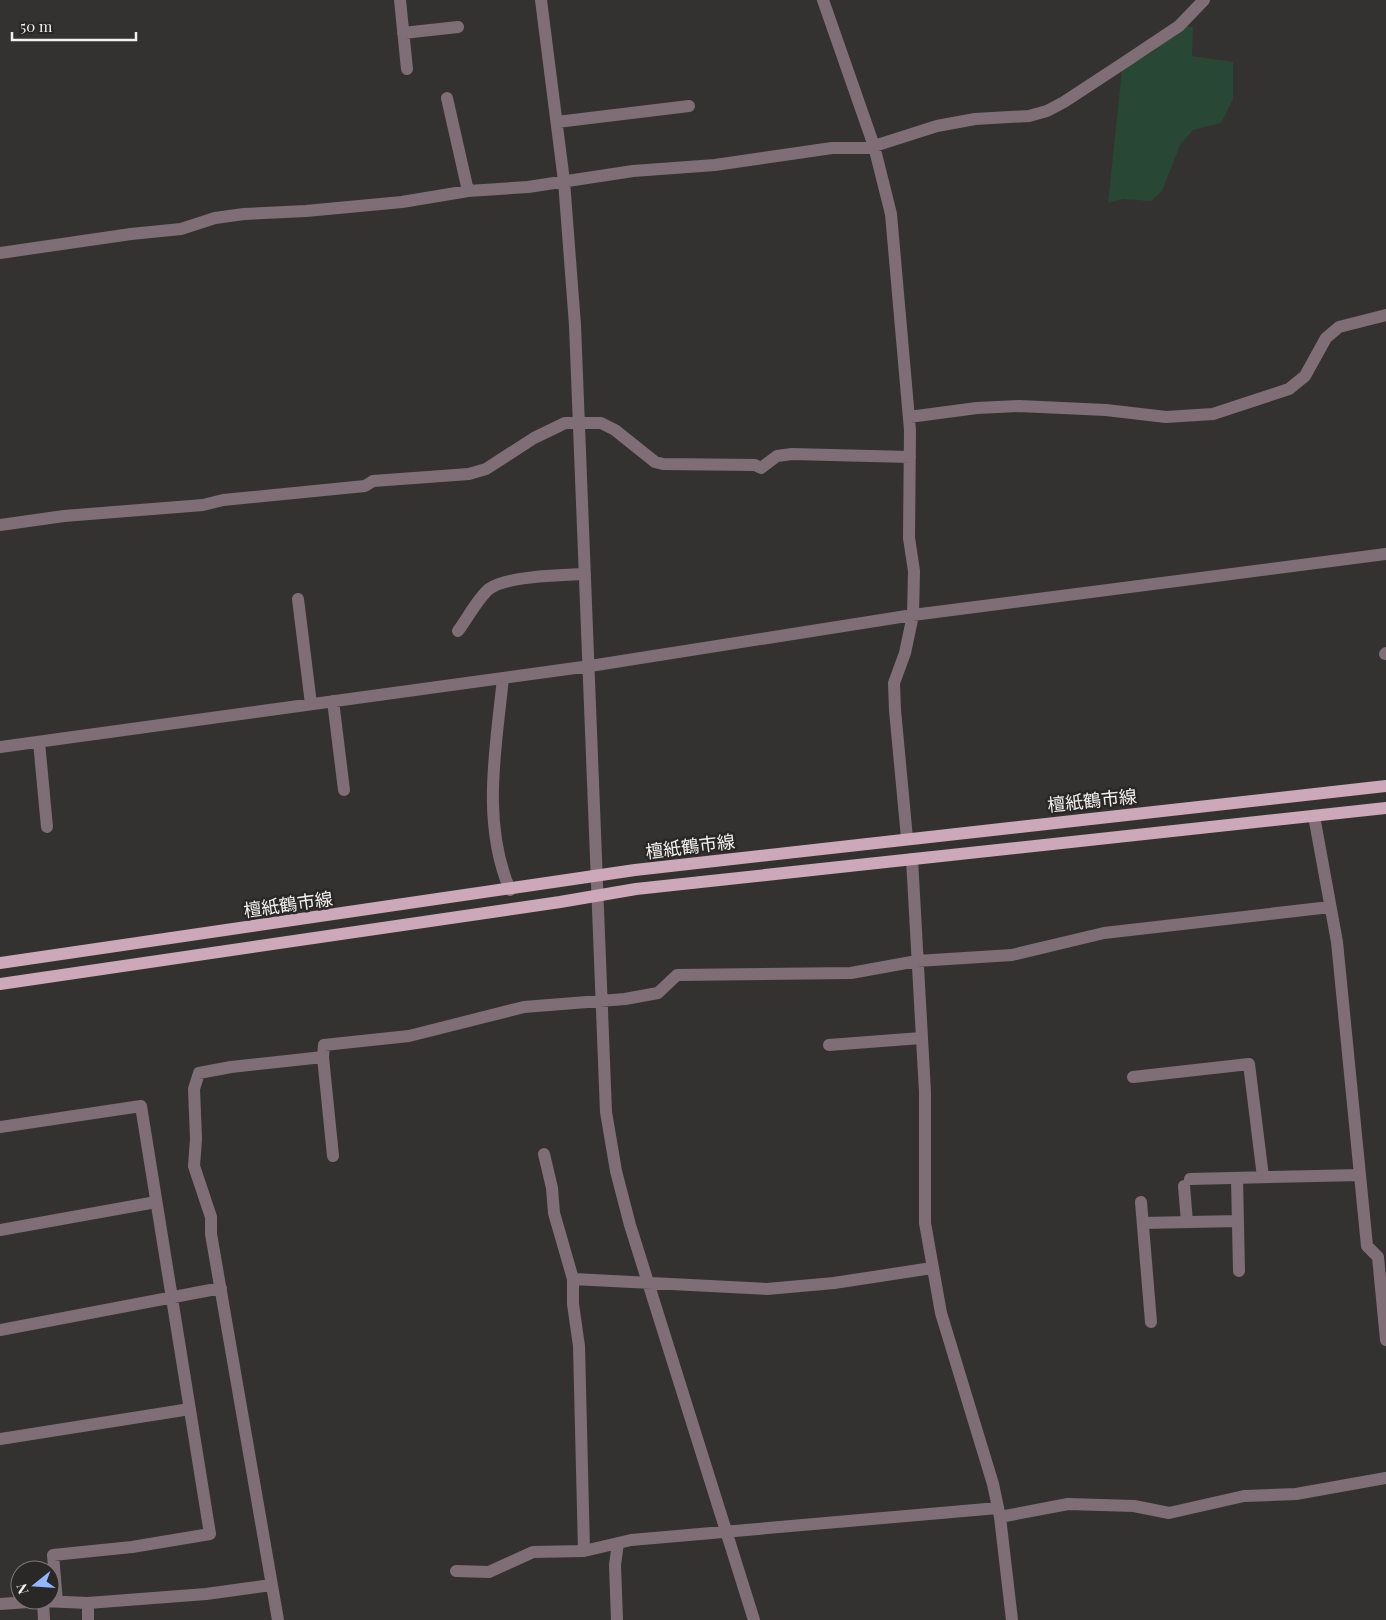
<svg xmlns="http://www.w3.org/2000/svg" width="1386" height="1620" viewBox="0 0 1386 1620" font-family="'Playfair Display','Noto Sans JP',serif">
	<rect width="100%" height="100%" fill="#343230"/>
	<!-- green -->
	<path fill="#294735" d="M1185,27H1193L1192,56L1233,62V99L1221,123L1193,130L1180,145L1162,191L1151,201L1123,199L1108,203L1122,70L1155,50Z"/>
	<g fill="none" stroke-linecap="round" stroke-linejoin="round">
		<!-- minor -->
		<path stroke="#806e76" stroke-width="12" d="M400,0L407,69
			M541,0L564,181L575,325L606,1112L616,1171L630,1225L754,1620
			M823,0L874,146L891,214L910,430L909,538L914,571L913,615L905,653L894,683L895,710L907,838
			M403,33L458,27
			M447,98L468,191
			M557,122L689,106
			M0,253L131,234L181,229L215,218L244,214L306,211L402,202L468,191L528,187L633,171L715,165L832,148H868L937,126L975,119L1029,116L1047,111L1064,102L1125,62L1179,26L1204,0
			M909,417L977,408L1019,406L1106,410L1166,417L1213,414L1289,389L1305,376L1326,338L1339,327L1386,315
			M0,525L64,516L203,505L223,500L365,486L373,481L469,474L486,469L534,438L565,423H601L615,430L655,462L663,464L755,465L761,468L777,456L792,454L910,457
			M298,599L311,704
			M458,631C467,619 478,598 489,589C506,576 563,575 585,574
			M1385,654L1386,653
			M503,678C496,748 481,822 510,890
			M333,701L344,790
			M39,742L47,827
			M0,747L590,666L913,615L1386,554
			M1314,816L1337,942L1367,1246L1378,1257L1386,1340
			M912,859L925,1092V1223L941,1313L993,1484L1000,1517L1012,1620
			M829,1045L921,1038
			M323,1057L333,1156
			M1133,1077L1249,1064L1263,1177
			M0,1127L141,1106L210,1534L132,1547L53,1555L57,1602
			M544,1154L552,1188L554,1213L573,1279V1304L579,1346L584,1551
			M1237,1178L1239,1271
			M1190,1179L1360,1175
			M1184,1186L1187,1222
			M1141,1202L1151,1322
			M1143,1223L1238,1221
			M0,1230L156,1202
			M573,1279L767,1289L834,1283L932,1268
			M0,1330L221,1288
			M0,1439L190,1409
			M1000,1517L1068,1504L1134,1506L1169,1513L1244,1496L1296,1494L1386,1478
			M456,1571L489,1572L533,1552L584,1551L631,1540L998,1508
			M43,1601L44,1620
			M0,1604L43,1601L88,1603
			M88,1620V1603L206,1594L271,1585
			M278,1620L211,1234V1217L194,1166L196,1139L194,1089L199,1073L231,1067L323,1057L324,1045L409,1036L524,1007L625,999L658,993L677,975L851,973L917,961L1012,955L1104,933L1330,907
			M617,1620L615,1565L618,1543"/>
		<!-- major -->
		<path stroke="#cca8b9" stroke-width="12" d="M0,963L635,870L1386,786
			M0,984L560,902L636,889L1386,808"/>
	</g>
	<g text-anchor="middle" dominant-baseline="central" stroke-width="5" stroke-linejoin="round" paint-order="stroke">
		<!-- street labels -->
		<g font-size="18" fill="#f2f1f0" stroke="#2a2826">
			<text transform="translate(1092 800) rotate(-6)">檀紙鶴市線</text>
			<text transform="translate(690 846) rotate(-7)">檀紙鶴市線</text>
			<text transform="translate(288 904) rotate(-8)">檀紙鶴市線</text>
		</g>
	</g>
	<!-- north arrow -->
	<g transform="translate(35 1585) rotate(253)"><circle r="24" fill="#2a2826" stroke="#7a7877"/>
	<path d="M0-4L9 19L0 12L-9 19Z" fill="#91b8fd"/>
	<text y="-8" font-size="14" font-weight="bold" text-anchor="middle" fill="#f2f1f0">N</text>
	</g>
	<!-- scale -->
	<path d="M12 32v8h124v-8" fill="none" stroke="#f2f1f0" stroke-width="2.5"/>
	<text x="20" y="32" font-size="15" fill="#f2f1f0" stroke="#2a2826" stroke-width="4" paint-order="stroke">50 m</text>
</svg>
